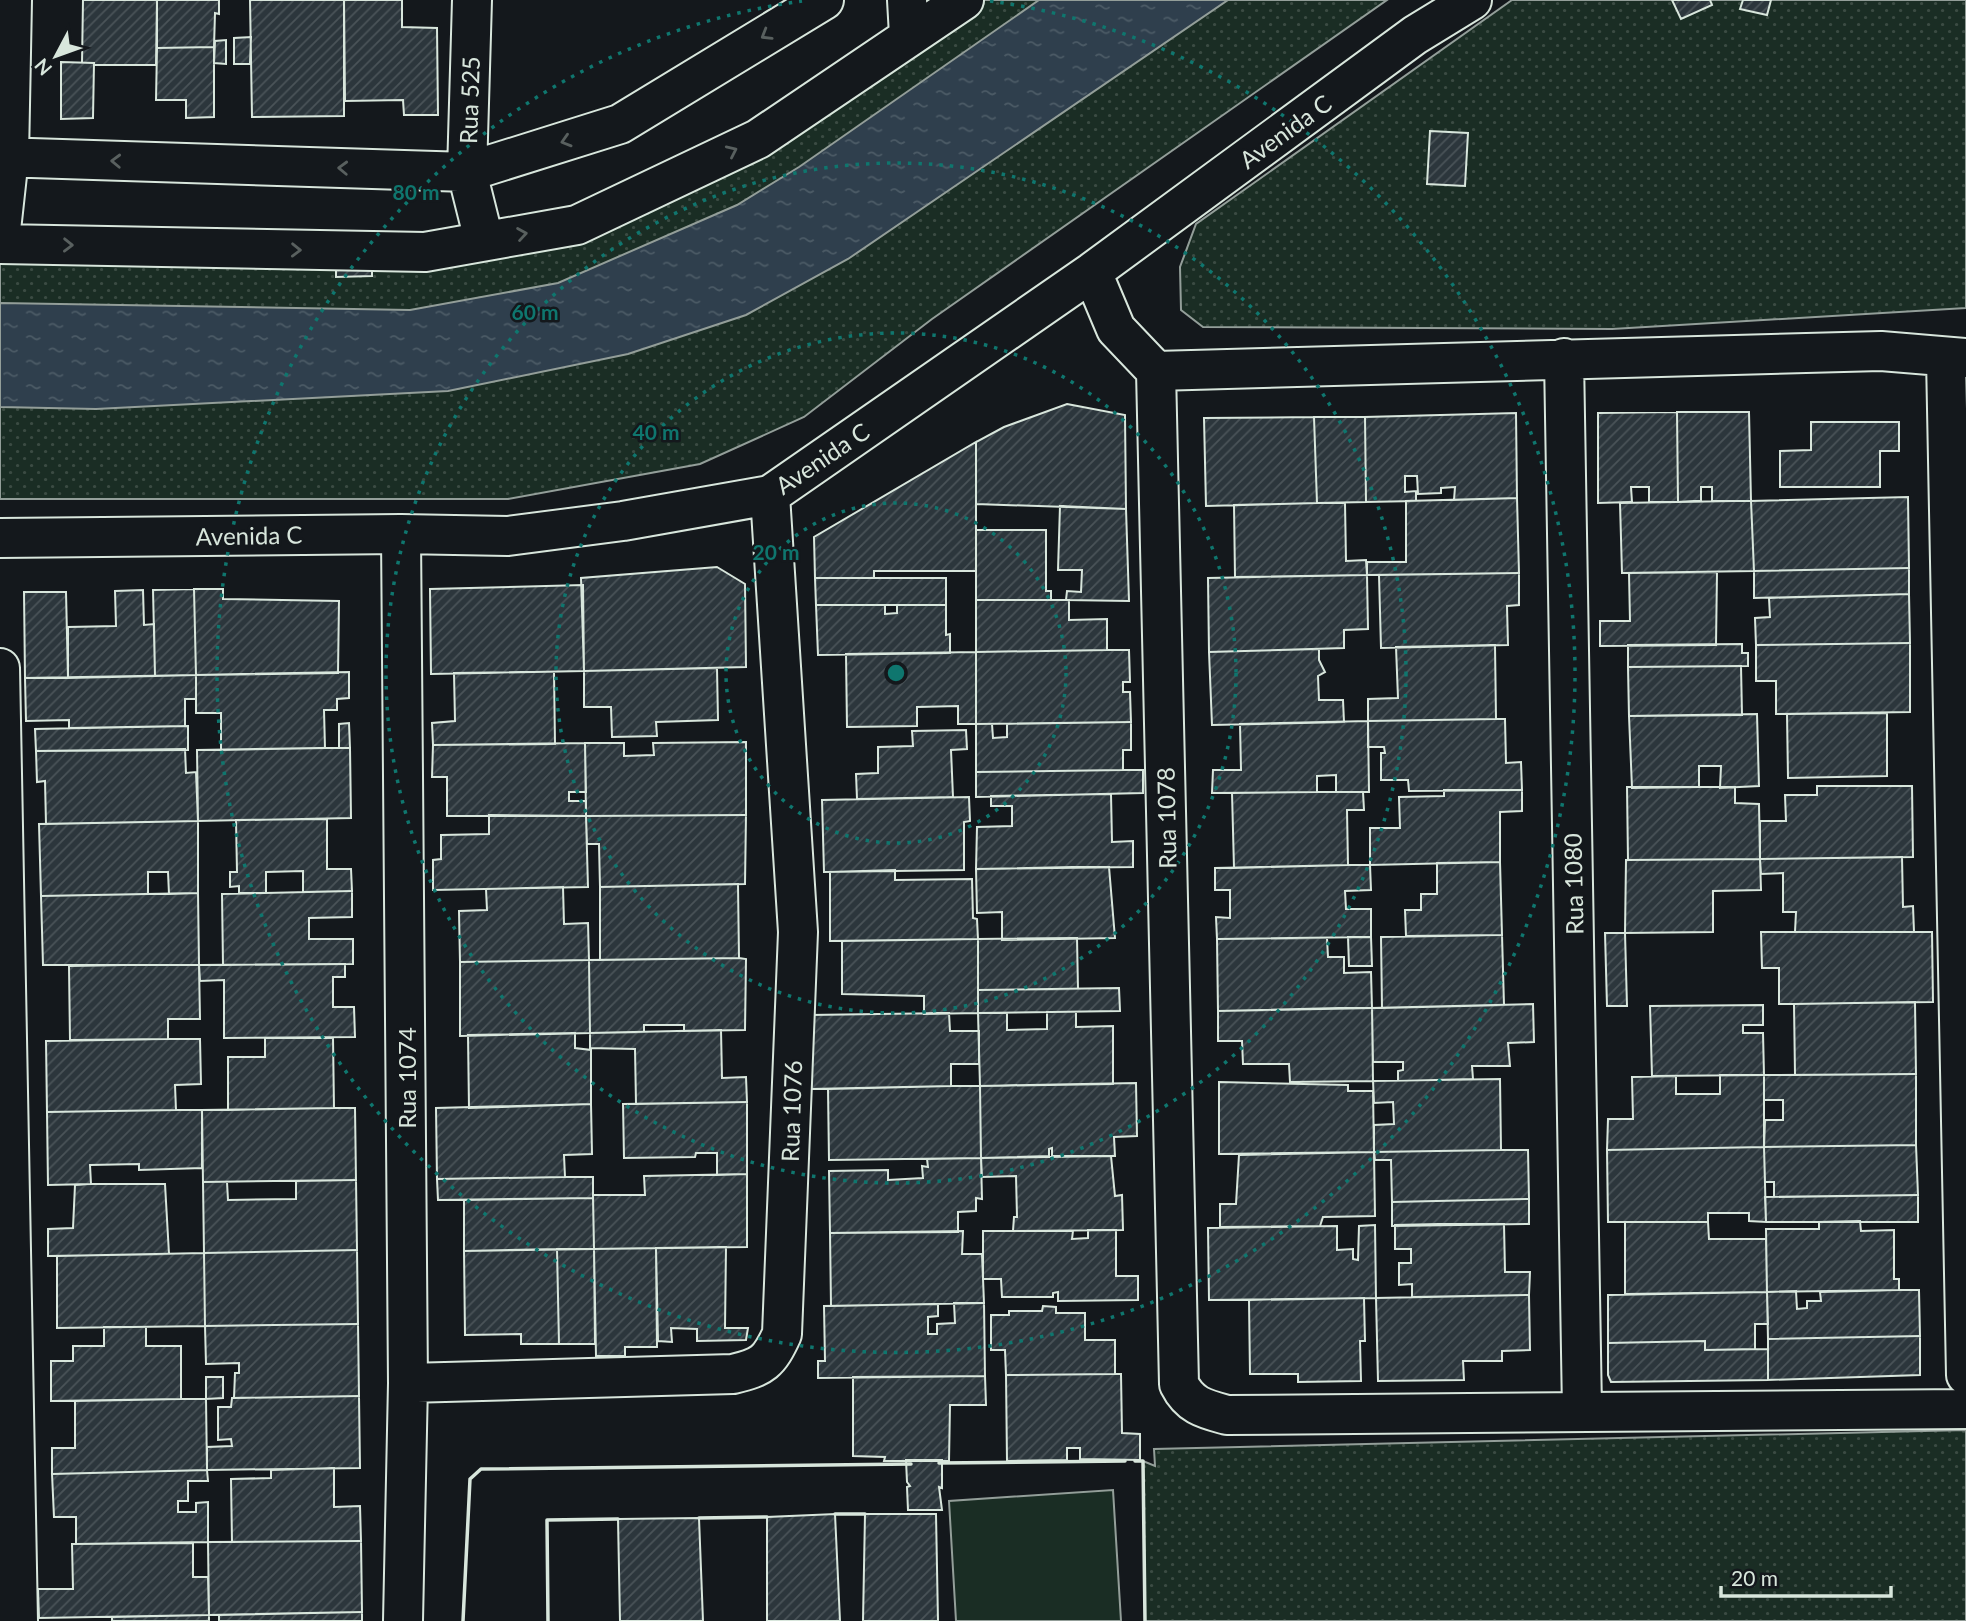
<svg xmlns="http://www.w3.org/2000/svg" width="1966" height="1621" viewBox="0 0 1966 1621" font-family="Lato,sans-serif">
	<defs>
		<pattern id="grass-dots" width="8" height="8" patternUnits="userSpaceOnUse" patternTransform="scale(1.75)"><rect width="8" height="8" fill="#1a2d24"/><path d="M2 2h.1M6 6h.1" fill="none" stroke="#3b4b43" stroke-width="1.8" stroke-linecap="round"/></pattern>
		<pattern id="water-ripples" width="26" height="14" patternUnits="userSpaceOnUse" patternTransform="scale(1.75)"><rect width="26" height="14" fill="#2f3f4d"/><path d="M2 4q2-2 4 0t4 0M15 11q2-2 4 0t4 0" fill="none" stroke="#4c5b66"/></pattern>
		<pattern id="building-hatch" width="6" height="6" patternUnits="userSpaceOnUse" patternTransform="scale(1.75)"><rect width="6" height="6" fill="#2c363c"/><path d="M-1 1l2-2M0 6l6-6M5 7l2-2" fill="none" stroke="#4a5358"/></pattern>
	</defs>
	<rect width="100%" height="100%" fill="#14181c"/>
	<!-- grass -->
	<path fill="url(#grass-dots)" stroke="#939e99" stroke-width="2" d="M985,0H1387L932,319L804,417L700,464L508,499H0V262L577,238L870,73Z
		M1512,0H1966V308L1612,329L1203,327L1181,310L1180,267L1196,224Z
		M1966,1430V1621H1145L1143,1461L1155,1466L1154,1449Z"/>
	<!-- garden -->
	<path fill="#1a2d24" stroke="#939e99" stroke-width="2" d="M1113,1490L1121,1621H956L949,1501Z"/>
	<!-- water -->
	<path fill="url(#water-ripples)" stroke="#939e99" stroke-width="2" d="M1039,0H1228L848,259L746,315L628,354L448,391L96,409L0,407V303L410,310L558,283L737,205L799,167Z"/>
	<!-- building -->
	<path fill="url(#building-hatch)" stroke="#d8e6dc" stroke-width="2" d="M83,0H157L156,65H94V63H82Z
		M157,0H219V14L215,13L214,47L157,48Z
		M250,0H344V116L252,117Z
		M344,0H402V27L437,28L438,115H404L403,100L345,101Z
		M1672,0H1710L1712,5L1681,19Z
		M1743,0H1771L1767,15L1740,9Z
		M251,37L250,64H234V38Z
		M226,40V64L214,63L215,41Z
		M214,47V117L186,118V100H156L157,48Z
		M61,62L94,63L93,118L61,119Z
		M1430,131L1468,133L1465,186L1427,184Z
		M372,263V276L336,277V264Z
		M1067,404L1125,415L1126,509L976,504V442L1004,427Z
		M1677,412L1678,502H1649V487H1631L1632,502L1598,503V413Z
		M1677,412H1749L1751,501H1712V487H1701V501L1678,502Z
		M1516,413L1517,498L1454,500L1455,487L1441,488V493L1418,494L1417,476H1405V492L1416,491V501L1366,502L1365,417Z
		M1314,417L1317,503L1206,506L1204,418Z
		M1314,417H1365L1366,502L1317,503Z
		M1811,422H1899V451H1880V487H1780V451L1811,450Z
		M976,442V571H874V578H815L814,537Z
		M1908,497L1909,568L1754,571L1751,501Z
		M1517,498L1519,573L1367,575V562H1406V501Z
		M1734,501H1751L1754,571L1622,573L1620,503Z
		M1317,503H1345L1346,561L1366,560L1367,575L1235,577L1234,505Z
		M1060,506L1126,509L1129,601L1066,600L1067,591L1081,592L1082,570H1058Z
		M976,530H1046V591H1051V600H976Z
		M717,567L745,584L746,667L584,671L581,578Z
		M1909,568V594L1754,598V571Z
		M1717,572L1716,645L1600,646V621H1630L1629,573Z
		M1519,573V605L1507,606L1508,645L1381,648L1379,575Z
		M1367,575L1368,629L1344,630V648L1209,652L1208,578Z
		M815,578H946V605H816Z
		M583,585L584,671L431,674L430,589Z
		M194,589L196,675L155,676L153,590Z
		M194,589H223V599L339,601L338,673L196,675Z
		M143,590L144,625L154,624L155,676L68,678V627L116,626L115,591Z
		M24,592H66L68,678H25Z
		M1909,594L1910,643L1756,645L1755,618L1770,617L1769,598Z
		M976,600H1069V620L1107,619V650L976,652Z
		M816,605H885V614L897,613V605H946V635L950,634V653L818,655Z
		M1910,643V712L1776,714V681H1756V645Z
		M1742,644V653H1748V666L1628,667V645Z
		M1495,645L1496,719L1368,721V699L1398,698L1396,647Z
		M1319,649V660L1325,672L1318,676L1319,700H1343L1344,722L1212,725L1209,652Z
		M1107,650H1129L1130,682H1123V692H1130L1131,722L976,724V652Z
		M976,652V724H958V706L917,707V726L847,727L846,654Z
		M1741,666L1742,715L1629,716L1628,667Z
		M717,668L718,720L656,722L657,736L612,737L611,707H584V671Z
		M349,672V698L337,699V710H324L325,748L221,750V713H196V675Z
		M522,672H554L555,744L433,745L432,723L455,721L454,673Z
		M196,675V699H185V726L69,728V720L26,721L25,678Z
		M1887,713V776L1788,778L1787,714Z
		M1757,714L1759,786L1720,788L1721,766H1699V787L1632,788L1629,716Z
		M1496,719H1505L1506,763L1521,762L1522,790L1409,791L1408,780H1381V753H1385L1384,747H1368V721Z
		M1368,721L1369,792H1336V775L1317,776V792L1212,793L1213,770H1241L1240,724Z
		M1131,722V750H1123V770L976,772V724H992L993,738L1007,737V724Z
		M349,723L350,748H339V724Z
		M188,726V750L36,751L35,729Z
		M966,730L967,749L951,750L953,797L857,799L856,774L878,773V747L913,746L912,731Z
		M746,742V815L586,816L585,743H624V756L654,755L653,743Z
		M585,743L586,792H569V801H586V816H447V777H432L433,745Z
		M320,748H350L351,818L198,821L197,750Z
		M185,749L186,773L196,772L198,821L46,824L45,781L37,782L36,751Z
		M1123,770H1143V793L976,797V772Z
		M1817,786H1912L1913,857L1760,859V821H1786L1785,795H1817Z
		M1627,787H1735V803L1759,804L1760,859L1628,860Z
		M1444,790H1522V811L1500,812V862L1370,865V828H1400L1399,797L1444,796Z
		M1317,792H1363L1364,810H1347L1348,865L1234,868L1232,793Z
		M1111,794L1112,842L1133,841V867L976,869L977,827L1012,826V806H991V796Z
		M969,797L970,821L964,822V870L824,872L822,800Z
		M489,815L586,816L588,887L433,890V860L441,859V835L489,834Z
		M746,815L745,884L600,887L599,844H587L586,816Z
		M327,819V869H351L352,891L303,892V871L266,872V893H239V886L230,887V872H237L236,820Z
		M198,821V893L169,894L168,872H148V894L41,896L39,824Z
		M1902,857L1903,907L1913,906L1914,932H1795L1796,912H1783V873L1761,874L1760,859Z
		M1760,859L1761,890L1713,891V932L1625,933L1626,860Z
		M1500,862L1502,935L1406,936L1405,910H1421V894H1437V863Z
		M1348,865H1370L1371,890L1345,891L1346,909H1371V937L1217,939L1216,917L1230,918V890H1215V868Z
		M1073,867H1109L1115,938L1002,940V912L977,913L976,869Z
		M895,870V880L972,879L973,918L977,919L978,939L830,941V872Z
		M738,884L739,958L600,960V887Z
		M563,887L564,924L588,923L589,960L460,962L459,911L487,910L486,889Z
		M352,891V917L309,918V939H353V964L223,965L222,894Z
		M198,893L199,965H43L41,896Z
		M1761,932H1932L1933,1002L1779,1004V968H1762Z
		M1605,933H1625L1627,1006H1607Z
		M1502,935L1504,1005L1382,1008L1381,937Z
		M1348,937H1371L1372,966H1349Z
		M1074,938H1077L1078,989L978,990V939Z
		M1321,938H1327L1328,957H1344V973L1371,972L1372,1008L1218,1011L1217,939Z
		M978,939V1013L924,1014V996L842,994V941Z
		M739,958L746,959L745,1030L684,1031V1025H644V1032L590,1033L589,960Z
		M589,960L590,1033L460,1036V962Z
		M345,964V977H333V1007H354L355,1037L224,1038V980L200,981L199,965Z
		M124,965H199L200,1019H168V1039L70,1040L69,966Z
		M1119,988L1120,1011L978,1013V990Z
		M1915,1002L1916,1074L1795,1075L1794,1004Z
		M1533,1004L1534,1042L1508,1043L1510,1066H1472L1473,1079L1398,1081V1071L1403,1070V1062H1373L1372,1008Z
		M1763,1005V1025H1743V1033H1763L1764,1075L1652,1076L1650,1006Z
		M1339,1008H1372L1373,1081L1290,1082L1289,1064H1243L1242,1041H1218V1011Z
		M1047,1012H1076V1027L1113,1026V1084L980,1086L978,1013H1007V1030L1047,1029Z
		M949,1013L950,1031H979V1064H951V1086L810,1089L809,1015Z
		M721,1030L722,1078L746,1077L747,1102L636,1104L635,1049L590,1048V1033Z
		M575,1033V1048L591,1050V1104L469,1108L468,1035Z
		M265,1038H333L334,1108L228,1110V1057H265Z
		M168,1039H200L201,1084L175,1085L176,1110L47,1112L46,1041Z
		M1916,1074V1145L1764,1147L1765,1120H1783V1100H1764V1075Z
		M1720,1075H1764V1147L1607,1150L1608,1119H1633L1632,1077L1676,1076V1094H1720Z
		M1500,1079L1501,1150L1374,1152V1125L1394,1124L1393,1102L1374,1103L1373,1081Z
		M1219,1082L1348,1085V1091H1373L1374,1152L1219,1154Z
		M1136,1083L1137,1136L1114,1137L1115,1156H1052V1148L1049,1149V1156L981,1158L980,1086Z
		M951,1086H980L981,1158L829,1160L828,1089Z
		M747,1102V1174L717,1175V1153H696L695,1157L624,1158L623,1104Z
		M591,1104L592,1154L564,1155L565,1177L437,1179L436,1108Z
		M334,1108H355L356,1180L203,1182L202,1110Z
		M176,1110H202V1168L139,1170V1164L90,1165L91,1184L48,1185L47,1112Z
		M1916,1145L1918,1195L1774,1197V1182H1765L1764,1147Z
		M1764,1147L1766,1222L1749,1221V1213H1708V1222H1608L1607,1150Z
		M1501,1150H1528L1529,1199L1392,1202L1391,1160H1375L1374,1152Z
		M1374,1152L1375,1216L1323,1217L1320,1226L1220,1227V1204H1236L1239,1155Z
		M1111,1156L1115,1196L1122,1195L1123,1230L1013,1231L1014,1217H1017L1016,1176L982,1177L981,1158Z
		M981,1158L982,1199L976,1198V1211L958,1212V1232L830,1233L829,1171L888,1170V1180L923,1178L922,1166L928,1167L927,1159Z
		M747,1174V1247L594,1249L593,1195H645L644,1176Z
		M565,1177H593V1198L438,1200L437,1179Z
		M356,1180L357,1250L204,1253L203,1182H227L228,1200L296,1199V1181Z
		M91,1184H165L169,1254L48,1256V1229L73,1228L75,1185Z
		M1918,1195V1222H1766L1765,1197Z
		M593,1198L594,1249L464,1251V1200Z
		M1529,1199V1224L1392,1226V1202Z
		M1860,1221L1861,1231L1894,1230V1279H1899V1290L1767,1292L1766,1229H1819V1222Z
		M1625,1222H1708L1709,1239H1766L1767,1292L1625,1294Z
		M1439,1224H1504L1505,1272H1530L1529,1295L1412,1297V1284L1399,1285V1263H1411V1249H1395V1225Z
		M1375,1225L1376,1298L1209,1300L1208,1228L1337,1226V1250L1353,1249V1259L1358,1260L1359,1226Z
		M1088,1230H1116V1276H1138V1300L1058,1301V1292L1053,1293V1297H1002L1001,1279H983V1231H1073L1072,1239L1088,1238Z
		M963,1231L962,1254H982L984,1303L831,1306L830,1233Z
		M726,1247L725,1328H748L746,1340L697,1341V1329L671,1328L672,1342L658,1341L656,1248Z
		M656,1248L657,1347H625V1356H596L594,1249Z
		M557,1249L559,1344H521V1334L465,1335L464,1251Z
		M557,1249H594L595,1344H559Z
		M357,1250L358,1324L205,1326L204,1253Z
		M204,1253L205,1326L57,1328V1256Z
		M1899,1290H1919L1920,1336L1768,1339L1767,1292L1796,1291L1797,1309L1807,1308V1301H1821L1820,1292Z
		M1767,1292L1768,1324H1755V1349L1705,1350V1341L1608,1343V1295Z
		M1529,1295L1530,1350L1502,1351V1361H1463L1464,1380L1378,1381L1376,1298Z
		M1364,1298L1365,1341H1360L1361,1381L1298,1382V1374H1250L1249,1300Z
		M954,1303H984L985,1376L818,1378V1361H825L824,1306L938,1304V1316L928,1317V1334H937V1324L955,1323Z
		M1043,1306L1056,1307V1313H1085V1340H1115V1374L1006,1375L1005,1350H991V1315H1009V1311H1042Z
		M358,1324L359,1396L234,1398L235,1373H239V1363L206,1364L205,1326Z
		M104,1327H146V1346H181V1399L51,1401V1361H73V1346H104Z
		M1920,1336V1375L1768,1380V1339Z
		M1705,1341V1350L1768,1349V1380L1611,1382L1608,1375V1343Z
		M1115,1374H1121L1122,1433L1140,1434V1460L1080,1459V1448H1067V1460L1007,1461L1006,1375Z
		M985,1376L986,1405H950L949,1461H884L885,1457L853,1456V1377Z
		M206,1377H223V1398L206,1399Z
		M359,1396L360,1468L207,1470V1447L232,1446L231,1439L218,1440V1407H231L232,1398Z
		M181,1399H206L207,1470L52,1474V1448H75V1401Z
		M906,1460H942V1488L939,1487L942,1510H908L907,1487L910,1486L907,1482Z
		M334,1468V1507L360,1506L361,1541L232,1542L231,1479L271,1478V1470Z
		M207,1470L208,1481H188V1501H178V1512H196V1503L208,1502V1542L76,1544V1517H54L52,1474Z
		M835,1514L840,1621H767V1517Z
		M865,1514H936L938,1621H863Z
		M699,1518L703,1621H620L618,1519Z
		M361,1541L362,1612L209,1615L208,1542Z
		M193,1543V1577H208L209,1615L39,1618L38,1589H73L72,1544Z
		M362,1612V1621H219V1615Z
		M209,1615V1621H112V1617Z"/>
	<g fill="none" stroke-linecap="round" stroke-linejoin="round">
		<!-- minor casing -->
		<g stroke="#d8e6dc" stroke-width="42">
			<path id="minor" d="M472,0L467,172L484,240
				M907,0L909,35
				M0,157L467,172L620,124L824,0
				M0,239L9,157L12,0
				M0,244L425,252L577,225L758,139L964,0
				M1092,272L1116,329L1156,371L1179,1384C1190,1406 1205,1409 1227,1415L1966,1409
				M1564,358L1582,1410
				M1946,358L1966,1375
				M1156,371L1881,351L1966,358
				M401,534L408,1383L403,1621
				M0,538L401,534L508,536L623,521L770,495L1092,272L1415,35L1472,0
				M0,668L18,1621
				M408,1383L733,1374C763,1367 769,1362 782,1334L798,932L770,495"/>
		</g>
		<!-- minor -->
		<use href="#minor" stroke="#14181c" stroke-width="38"/>
		<!-- wall -->
		<path stroke="#d8e6dc" stroke-width="3.5" d="M1135,1461H1143L1145,1621
			M939,1463L1125,1461
			M835,1514H865
			M699,1518L767,1517
			M463,1621L470,1479L481,1469L911,1464
			M548,1621L547,1520L618,1519"/>
	</g>
	<!-- one-way arrows -->
	<defs><path id="oneway-chevron" d="M-2-3.5L2.5 0L-2 3.5" fill="none" stroke-width="1.6" stroke-linecap="round" stroke-linejoin="round" transform="scale(1.75)"/></defs>
	<g stroke="#59605f">
		<use href="#oneway-chevron" transform="translate(766 35) rotate(149)"/>
		<use href="#oneway-chevron" transform="translate(566 141) rotate(163)"/>
		<use href="#oneway-chevron" transform="translate(732 151) rotate(-25)"/>
		<use href="#oneway-chevron" transform="translate(116 161) rotate(-178)"/>
		<use href="#oneway-chevron" transform="translate(343 168) rotate(-178)"/>
		<use href="#oneway-chevron" transform="translate(522 234) rotate(-9)"/>
		<use href="#oneway-chevron" transform="translate(68 245) rotate(1)"/>
		<use href="#oneway-chevron" transform="translate(296 250) rotate(1)"/>
	</g>
	<!-- distance rings -->
	<g fill="none" stroke="#0f766e" stroke-width="3.5" stroke-dasharray="3.5 7">
		<circle cx="896" cy="673" r="170"/>
		<circle cx="896" cy="673" r="340"/>
		<circle cx="896" cy="673" r="510"/>
		<path d="M990 1A679 679 0 1 1 802 1"/>
	</g>
	<g text-anchor="middle" dominant-baseline="central" stroke-width="5" stroke-linejoin="round" paint-order="stroke">
		<!-- street labels -->
		<g font-size="24" fill="#d8e6dc" stroke="#14181c">
			<text transform="translate(469 100) rotate(-88)">Rua 525</text>
			<text transform="translate(1285 131) rotate(-36)">Avenida C</text>
			<text transform="translate(822 458) rotate(-34)">Avenida C</text>
			<text transform="translate(249 535) rotate(-1)">Avenida C</text>
			<text transform="translate(1166 818) rotate(-91)">Rua 1078</text>
			<text transform="translate(1573 884) rotate(-91)">Rua 1080</text>
			<text transform="translate(406 1078) rotate(-90)">Rua 1074</text>
			<text transform="translate(791 1111) rotate(-88)">Rua 1076</text>
		</g>
	</g>
	<circle cx="896" cy="673" r="10" fill="#0f766e" stroke="#14181c" stroke-width="3.5"/>
	<g font-size="21" text-anchor="middle" font-weight="bold" fill="#0f766e" stroke="#14181c" stroke-width="5" stroke-linejoin="round" paint-order="stroke">
		<text x="416" y="200">80 m</text>
		<text x="535" y="320">60 m</text>
		<text x="656" y="440">40 m</text>
		<text x="776" y="560">20 m</text>
	</g>
	<!-- north arrow -->
	<g transform="translate(56 56) rotate(229)" stroke="#14181c" stroke-width="5" paint-order="stroke">
	<path d="M0-5L12 26L0 18L-12 26Z" fill="#d8e6dc"/>
	<text y="-10" font-size="19" font-weight="bold" text-anchor="middle" fill="#d8e6dc">N</text>
	</g>
	<!-- scale -->
	<path d="M1721 1586v10h170v-10" fill="none" stroke="#d8e6dc" stroke-width="3.5"/>
	<text x="1731" y="1586" font-size="21" fill="#d8e6dc" stroke="#14181c" stroke-width="5" paint-order="stroke">20 m</text>
</svg>
